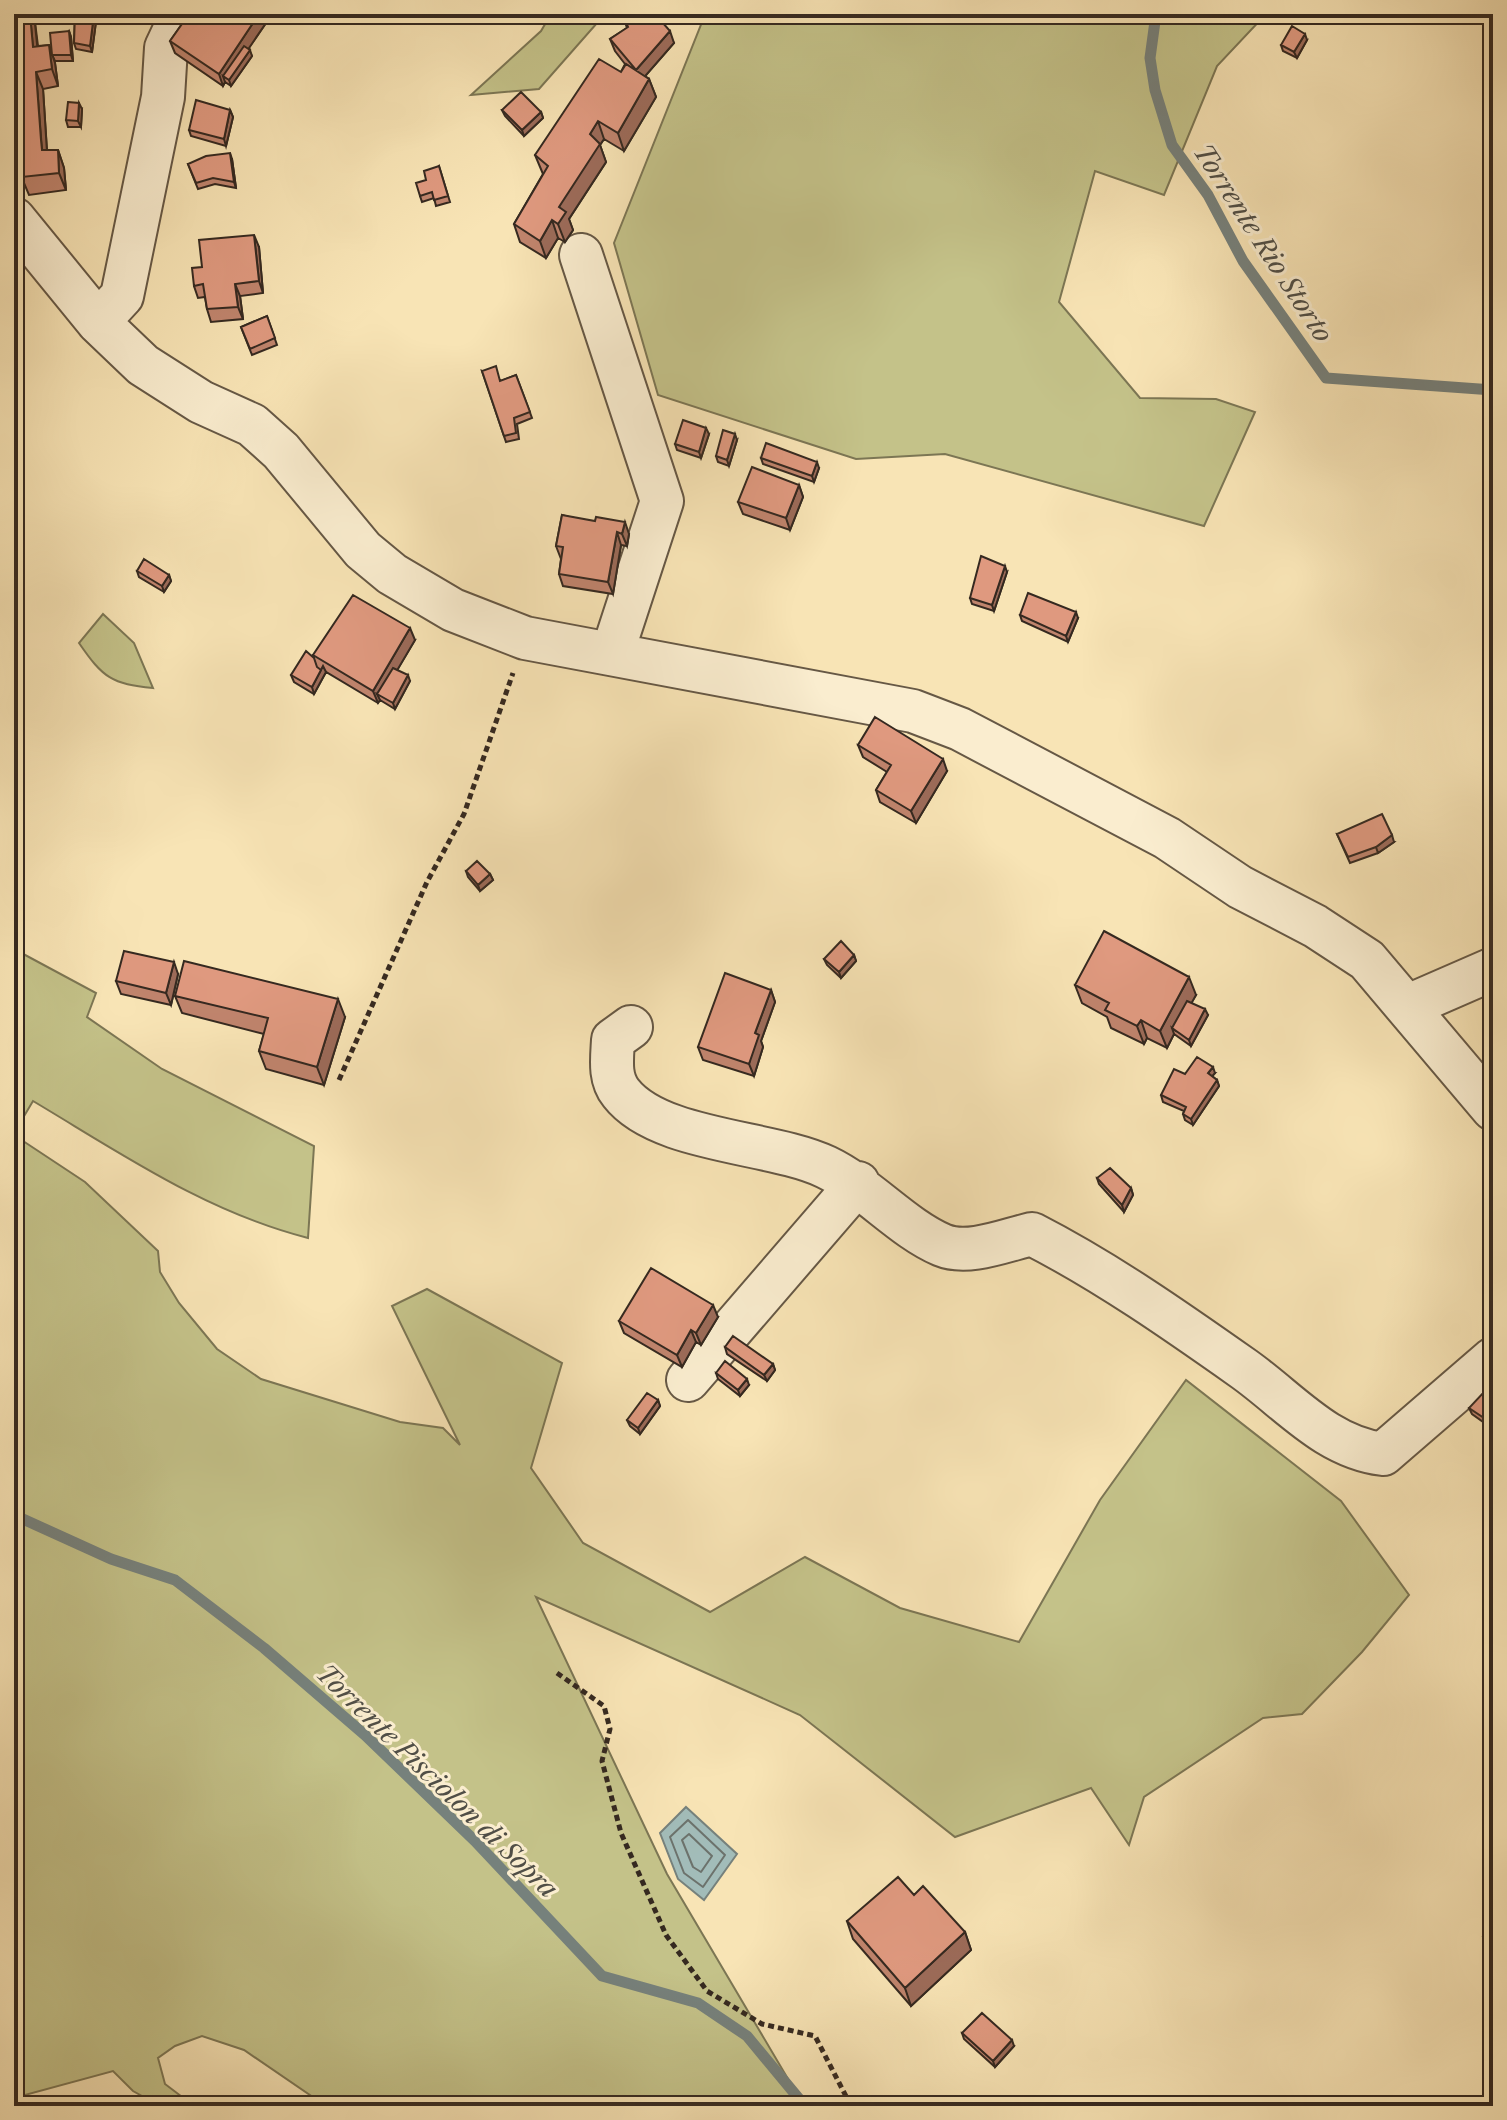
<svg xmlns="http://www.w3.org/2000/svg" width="1507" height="2120" viewBox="0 0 1507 2120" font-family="'Libre Caslon Text',serif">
	<rect width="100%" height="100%" fill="#f8e4b5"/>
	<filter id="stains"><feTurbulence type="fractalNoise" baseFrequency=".0025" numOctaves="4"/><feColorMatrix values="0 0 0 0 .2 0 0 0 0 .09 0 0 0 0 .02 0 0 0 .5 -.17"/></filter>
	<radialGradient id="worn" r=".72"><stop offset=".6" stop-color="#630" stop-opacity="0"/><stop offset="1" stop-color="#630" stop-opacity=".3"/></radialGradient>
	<!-- green -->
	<path fill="#c4c289" stroke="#7c7654" stroke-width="2" d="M551,14H605L539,89L471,95L541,31Z
		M700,14H1266L1217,66L1164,195L1095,171L1059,302L1140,398L1216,399L1255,412L1204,526L945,454L856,459L658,395L614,243L704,17Z
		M103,614L134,643L153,688C112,684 103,678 79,643Z
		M14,949L96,993L87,1017L162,1069L314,1146L308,1238C206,1212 122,1154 33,1101L14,1133Z
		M14,1135L85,1182L158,1251L160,1272L179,1303L217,1349L261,1379L400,1422L443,1428L460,1445L392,1306L427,1289L562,1363L531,1468L583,1543L710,1612L805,1557L900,1608L1019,1642L1100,1500L1186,1380L1341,1501L1409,1595L1362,1652L1302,1714L1263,1718L1144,1797L1129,1845L1091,1788L955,1837L800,1715L536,1597L667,1874L804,2106H326L244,2050L202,2036L175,2046L158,2058L165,2084L194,2106H160L133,2091L113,2071L14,2098Z"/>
	<!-- water -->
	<path fill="#a2bcb9" stroke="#76817c" stroke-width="2" d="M686,1807L737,1854L704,1900L678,1879L660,1833Z"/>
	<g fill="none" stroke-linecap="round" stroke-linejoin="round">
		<!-- shore -->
		<path stroke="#6c726c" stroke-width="2" d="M688,1820L725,1855L703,1887L684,1873L670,1837Z
			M689,1834L712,1856L701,1872L693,1867L682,1840Z"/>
		<!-- stream -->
		<path stroke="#76817c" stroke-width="11" d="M1156,14L1150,58L1155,90L1172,145L1208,195L1243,261L1326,378L1493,390
			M14,1515L111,1559L175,1580L264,1648L365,1735L475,1841L602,1976L698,2003L747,2036L805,2106"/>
		<!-- minor casing -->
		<g stroke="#665845" stroke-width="46">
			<path id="minor" d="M14,219L98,322L143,365L201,402L252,425L281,451L363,550L392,574L453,610L525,638L913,711L960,729L1167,838L1240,887L1315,926L1367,960L1493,1109
				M581,255L662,501L612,654
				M98,322L122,296L163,97L166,48L182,14
				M1408,1006L1493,969
				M631,1027L613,1040C612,1059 609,1078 621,1093C659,1142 772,1141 826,1167C868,1187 902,1228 942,1245C968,1256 1006,1240 1032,1234C1106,1272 1176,1321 1244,1369C1289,1401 1326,1447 1383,1454L1493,1359
				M688,1380L858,1183"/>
		</g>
		<!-- path -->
		<path stroke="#352920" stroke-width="5" stroke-dasharray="6 4" stroke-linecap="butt" d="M339,1080L427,882L464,814L513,673
			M557,1673L604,1706L610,1729L602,1761L621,1833L666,1935L707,1991L762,2024L815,2036L851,2106"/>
		<!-- minor -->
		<use href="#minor" stroke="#faedcf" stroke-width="42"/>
	</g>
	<!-- wall -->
	<path fill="#c0846d" stroke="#352920" stroke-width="2" d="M14,14H34L38,46L49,45L55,63L58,86L43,89L47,150H58L64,168L66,190L29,195L24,183H17L14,174Z
		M75,14H97L92,52L76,49L74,43Z
		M189,14H266L268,20L248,49L252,56L231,86L225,82L223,86L175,53L170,41Z
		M623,16H657L674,43L645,76L649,79L656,97L624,151L604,139L600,145L606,162L569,219L573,230L565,242L558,238L546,258L520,242L514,224L543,174L535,155L621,72L625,64L615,51L610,39L627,28Z
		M69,31L71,37L73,61H55L52,55Z
		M1307,40L1297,58L1283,51L1281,45Z
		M82,109L81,127H68L66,120Z
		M230,110L233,117L226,146L191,136L189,130Z
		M502,110L541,112L543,118L524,136L505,116Z
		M232,159L236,188L215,184L198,189L188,164Z
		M439,166L450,202L436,206L434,198L422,202L420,196L426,180Z
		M259,247L263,293L240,296L243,319L211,322L207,309L205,297L198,298L194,286L202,267Z
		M267,316L277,345L252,355L241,327Z
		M482,371L501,381L516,375L532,418L517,424L519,439L506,442Z
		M709,434L701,458L677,450L675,444Z
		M737,440L729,466L718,462L716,456Z
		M761,458L819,468L814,482L763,464Z
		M799,485L803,497L790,530L743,514L738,502Z
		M562,515L629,534L627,546L621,545L613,594L563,586L559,574L561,559L556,546Z
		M137,571L169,575L171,581L164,592L139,577Z
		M1007,572L994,611L972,604L970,598Z
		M1020,615L1078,618L1068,642L1022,621Z
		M415,640L397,670L410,681L395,709L380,700L378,703L326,672L314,694L294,682L291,675L314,658L313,655Z
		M858,745L947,771L916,823L880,802L876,790L887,772L863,757Z
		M1337,834L1394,842L1378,853L1350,863Z
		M466,871L490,874L493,880L480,891L468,877Z
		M854,955L856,961L841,978L827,965L824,959Z
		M178,974L171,1005L121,994L116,981Z
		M1075,985L1196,995L1191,1003L1208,1015L1191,1046L1174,1034L1167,1048L1147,1038L1144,1044L1111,1028L1107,1017L1082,1003Z
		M771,990L775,1002L761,1041L763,1047L754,1076L703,1060L698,1047Z
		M175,996L345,1017L324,1085L266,1069L259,1051L264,1034L182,1013Z
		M1215,1073L1212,1076L1217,1080L1219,1086L1193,1125L1185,1120L1183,1114L1184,1111L1163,1102L1161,1095L1185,1074Z
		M1097,1178L1131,1188L1133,1195L1124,1212L1099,1184Z
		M718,1317L701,1345L696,1342L682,1367L624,1333L619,1321Z
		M725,1347L773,1364L775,1370L767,1381L727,1354Z
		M716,1373L749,1385L740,1396L718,1379Z
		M1493,1399V1429L1472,1414L1469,1408Z
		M658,1400L660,1406L640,1434L630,1426L627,1420Z
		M914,1895L965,1932L971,1950L911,2006L853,1939L847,1921Z
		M962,2033L1014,2046L995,2067L964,2039Z"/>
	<!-- shaded-wall -->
	<path fill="#9c6b59" stroke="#352920" stroke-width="2" d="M30,14H34L39,64L33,47Z
		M94,14H97L92,52L90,46Z
		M259,14H266L268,20L228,79L223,76L225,82L223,86L219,74Z
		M69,31L71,37L73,61L71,55Z
		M670,31L674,43L640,82L636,70Z
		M1305,34L1307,40L1297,58L1294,52Z
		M49,45L55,63L58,86L52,69Z
		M250,50L252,56L231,86L229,80Z
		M36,72L43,89L48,168L42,150Z
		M649,79L656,97L624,151L618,133Z
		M79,103L82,109L81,127L78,121Z
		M230,110L233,117L226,146L224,139Z
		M541,112L543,118L524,136L522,130Z
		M598,121L604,139L600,145L606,162L569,219L573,230L565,242L558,224L559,207L590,134Z
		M58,150L64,168L66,190L59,173Z
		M230,153L232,159L236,188L234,182Z
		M552,220L558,238L546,258L540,241Z
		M254,235L259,247L263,293L259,281Z
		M235,284L240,296L243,319L238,307Z
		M706,428L709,434L701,458L699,452Z
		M735,434L737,440L729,466L727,460Z
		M817,462L819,468L814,482L812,476Z
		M799,485L803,497L790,530L786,518Z
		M625,522L629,534L627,546L622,534Z
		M617,532L621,545L613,594L608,582Z
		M1005,566L1007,572L994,611L992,605Z
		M169,575L171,581L164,592L162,586Z
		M1076,612L1078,618L1068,642L1066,636Z
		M410,628L415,640L382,696L377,694L380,700L378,703L373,691Z
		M323,666L326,672L314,694L312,687Z
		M408,675L410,681L395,709L393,703Z
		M943,759L947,771L916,823L911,811Z
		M1392,835L1394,842L1378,853L1376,847Z
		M490,874L493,880L480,891L478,885Z
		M854,955L856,961L841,978L839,972Z
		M174,962L178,974L171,1005L166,993Z
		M1189,977L1196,995L1176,1031L1172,1028L1174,1034L1167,1048L1160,1031Z
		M771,990L775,1002L761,1041L763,1047L754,1076L749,1064L755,1033Z
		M338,999L345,1017L324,1085L317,1067Z
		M1205,1009L1208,1015L1191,1046L1189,1040Z
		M1141,1020L1147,1038L1144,1044L1137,1026Z
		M1213,1067L1215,1073L1210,1079L1208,1073Z
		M1217,1080L1219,1086L1193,1125L1191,1119Z
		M1131,1188L1133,1195L1124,1212L1122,1205Z
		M713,1305L718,1317L701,1345L696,1333Z
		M691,1330L696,1342L682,1367L677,1355Z
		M773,1364L775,1370L767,1381L764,1375Z
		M747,1379L749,1385L740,1396L738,1390Z
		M658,1400L660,1406L640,1434L638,1428Z
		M965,1932L971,1950L911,2006L905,1988Z
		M1012,2040L1014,2046L995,2067L993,2061Z"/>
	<!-- building -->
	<path fill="#df997f" stroke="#352920" stroke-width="2" d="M14,14H30L33,47L49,45L52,69L36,72L41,140L42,150H58L59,173L22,177V165H14Z
		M75,14H94L90,46L74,43Z
		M189,14H259L219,74L170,41Z
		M625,14H655L670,31L636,70L610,39L628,27L623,16Z
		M1292,26L1305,34L1294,52L1281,45Z
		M69,31L71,55H52L50,33Z
		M244,46L250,50L229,80L223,76Z
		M599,59L621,72L626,64L649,79L618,133L598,121L590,134L600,144L559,207L566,212L558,224L552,220L540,241L514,224L548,166L535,155Z
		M521,92L541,112L522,130L502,110Z
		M196,100L230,110L224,139L189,130Z
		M68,102L79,103L78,121L66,120Z
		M230,153L234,182L213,178L196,183L188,164L206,156Z
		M439,166L448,196L434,200L432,192L420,196L416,183L426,180L424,171Z
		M254,235L259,281L235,284L238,307L207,309L203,284L194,286L192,268L202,267L199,240Z
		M267,316L275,338L250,349L241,327Z
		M496,366L500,381L516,375L530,412L514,418L516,433L504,436L482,371Z
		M683,420L706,428L699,452L675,444Z
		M723,430L735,434L727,460L716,456Z
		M766,443L817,462L812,476L761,458Z
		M752,467L799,485L786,518L738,502Z
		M562,515L595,521L596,517L625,522L622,534L617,532L608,582L559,574L563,547L556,546Z
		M981,556L1005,566L992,605L970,598Z
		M144,559L169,575L162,586L137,571Z
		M1028,593L1076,612L1066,636L1020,615Z
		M353,595L410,628L373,691L313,655Z
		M306,651L314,658L317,667L321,670L312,687L291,675Z
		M393,668L408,675L393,703L377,694Z
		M875,717L943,759L911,811L876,790L891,765L858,745Z
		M1382,814L1392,835L1376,847L1348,857L1337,834Z
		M477,861L490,874L478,885L466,871Z
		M1104,931L1189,977L1160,1031L1141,1020L1137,1026L1105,1010L1109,1003L1075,985Z
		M841,941L854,955L839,972L824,959Z
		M124,951L174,962L166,993L116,981Z
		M184,961L338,999L317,1067L259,1051L268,1018L175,996Z
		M725,973L771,990L755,1033L759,1035L749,1064L698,1047Z
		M1187,1001L1205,1009L1189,1040L1172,1028Z
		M1197,1057L1213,1067L1208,1073L1217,1080L1191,1119L1183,1114L1186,1107L1161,1095L1174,1069L1185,1074Z
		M1110,1168L1131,1188L1122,1205L1097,1178Z
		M651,1268L713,1305L696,1333L691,1330L677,1355L619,1321Z
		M733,1336L773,1364L764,1375L725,1347Z
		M725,1361L747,1379L738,1390L716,1373Z
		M1484,1392L1493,1399V1424L1469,1408Z
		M647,1393L658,1400L638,1428L627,1420Z
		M898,1877L914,1895L923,1886L965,1932L905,1988L847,1921Z
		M1493,1930V1951H1492L1483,1937Z
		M982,2013L1012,2040L993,2061L962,2033Z"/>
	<g text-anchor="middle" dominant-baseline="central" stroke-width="6" stroke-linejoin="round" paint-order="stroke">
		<!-- water labels -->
		<g font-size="26" font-style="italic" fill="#504e46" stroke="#faedcf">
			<text transform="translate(1263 243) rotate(57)">Torrente Rio Storto</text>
			<text transform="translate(437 1781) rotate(44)">Torrente Pisciolon di Sopra</text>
		</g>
	</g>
	<!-- margin -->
	<rect width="1507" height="2120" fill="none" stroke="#f8e4b5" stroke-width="48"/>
	<rect x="16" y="16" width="1475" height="2088" fill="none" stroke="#352920" stroke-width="4"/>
	<rect x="24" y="24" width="1459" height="2072" fill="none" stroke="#352920" stroke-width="2"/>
	<rect width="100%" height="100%" filter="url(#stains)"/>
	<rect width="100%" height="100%" fill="url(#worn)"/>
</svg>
